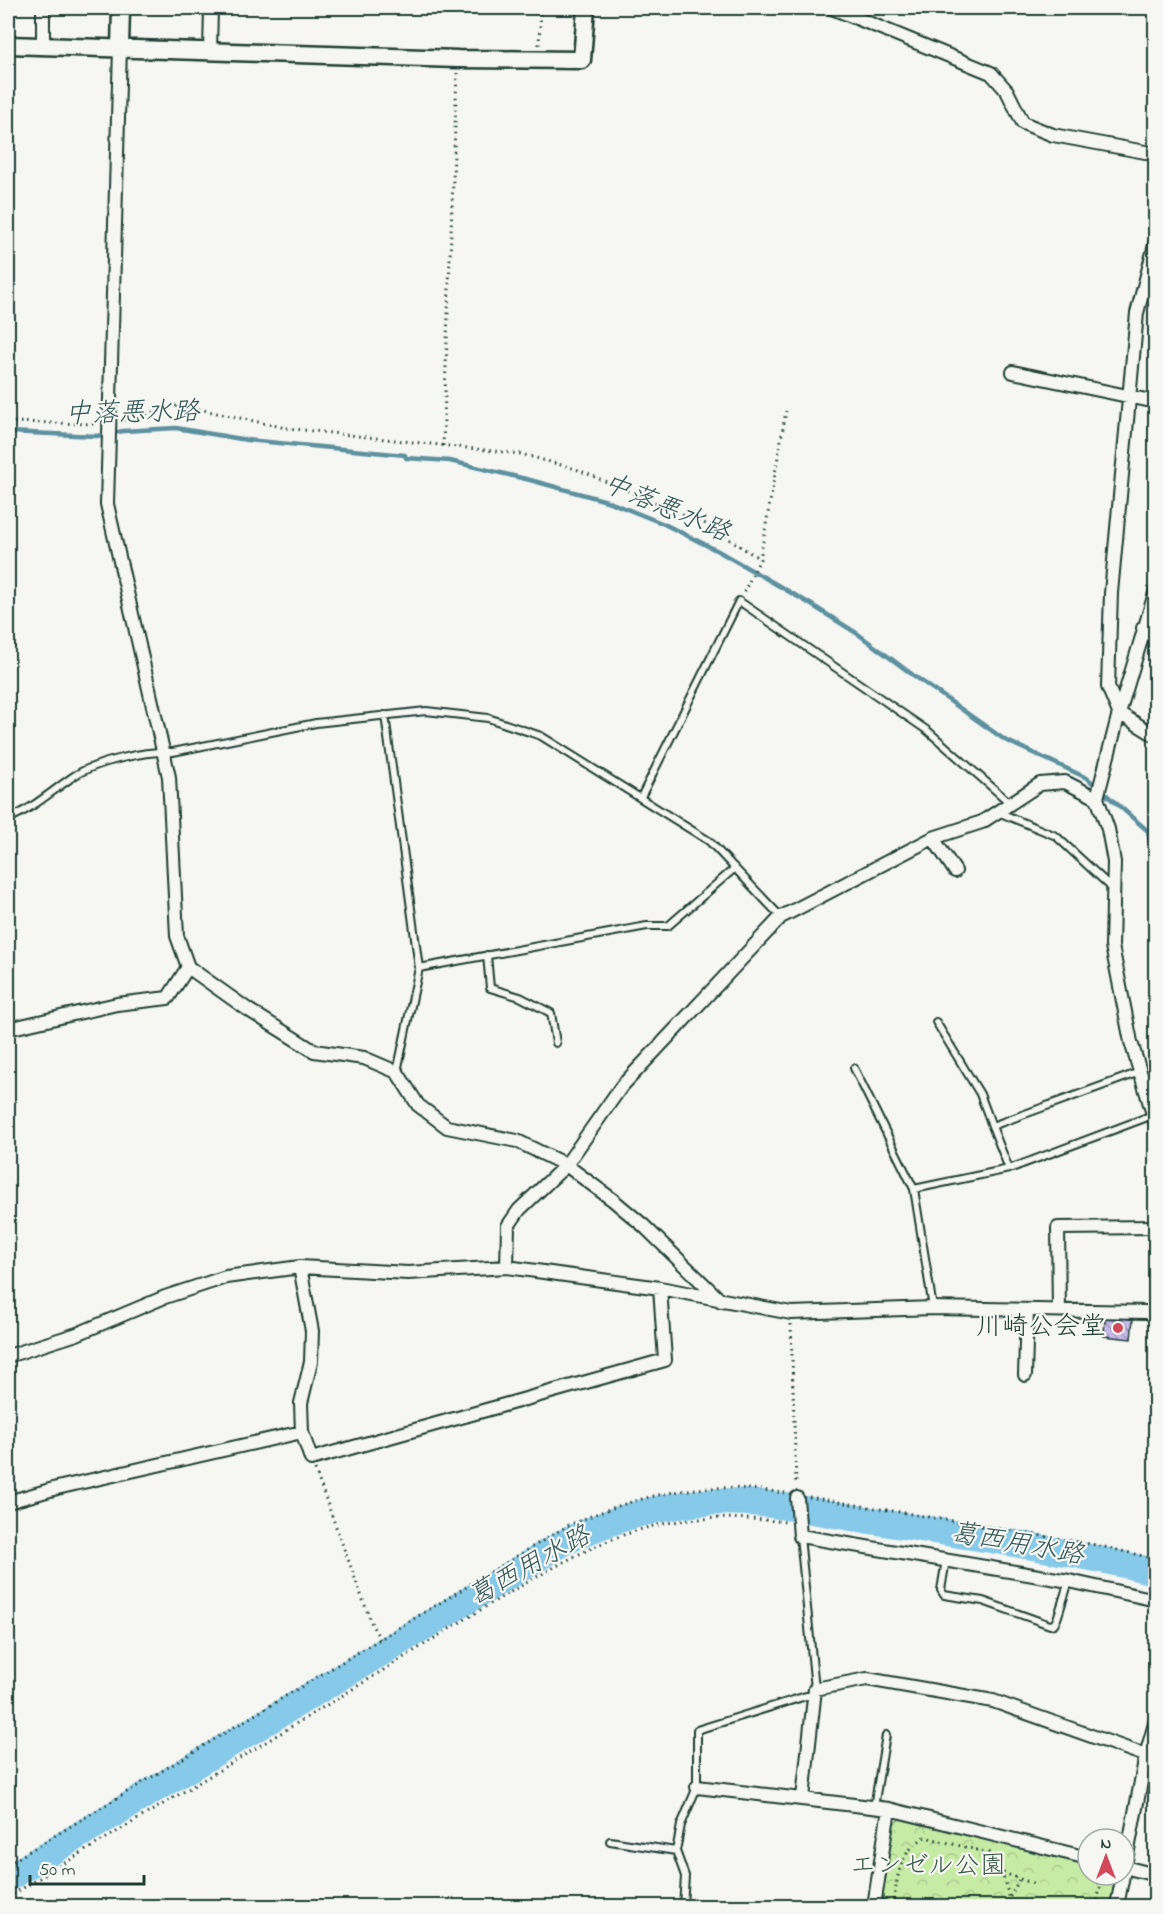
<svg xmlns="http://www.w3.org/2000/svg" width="1163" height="1914" viewBox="0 0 1163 1914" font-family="'Indie Flower','Klee One',sans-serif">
	<defs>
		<pattern id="forest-crowns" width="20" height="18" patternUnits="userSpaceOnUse" patternTransform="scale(1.5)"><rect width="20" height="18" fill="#c6eba4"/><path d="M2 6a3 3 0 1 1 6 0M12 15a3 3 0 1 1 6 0" fill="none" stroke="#aaca8e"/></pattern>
		<pattern id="building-back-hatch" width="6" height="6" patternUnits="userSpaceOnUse" patternTransform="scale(1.5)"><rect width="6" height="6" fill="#c6baec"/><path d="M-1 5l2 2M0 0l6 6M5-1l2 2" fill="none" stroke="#a098c0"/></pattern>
	</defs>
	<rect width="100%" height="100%" fill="#f6f6f2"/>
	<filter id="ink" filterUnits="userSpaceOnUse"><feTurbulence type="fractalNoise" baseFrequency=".0167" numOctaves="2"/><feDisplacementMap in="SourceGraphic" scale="12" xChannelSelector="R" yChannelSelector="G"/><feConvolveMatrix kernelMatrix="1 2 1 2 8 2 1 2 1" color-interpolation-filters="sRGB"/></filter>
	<g filter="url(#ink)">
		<!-- forest -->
		<path fill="url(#forest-crowns)" stroke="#72946c" stroke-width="1.5" d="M900,1819L1088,1865V1875H1117L1111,1906H880L893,1824Z"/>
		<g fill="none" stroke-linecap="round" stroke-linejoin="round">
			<!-- stream -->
			<path stroke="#5d91a0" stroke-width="4.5" d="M8,432L97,436L123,431L176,428L247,440L405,455L406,458L450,461L530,480L607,501L664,524L718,551L807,602L858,634L913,675L1005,740L1087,778L1148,831L1152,854V892L1156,916"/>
			<!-- river -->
			<path stroke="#87c9e8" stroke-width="27" d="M8,1878L563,1543C606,1521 649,1508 697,1503C756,1497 816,1512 873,1521C968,1536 1062,1549 1156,1572"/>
		</g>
		<!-- building -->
		<path fill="url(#building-back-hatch)" stroke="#1f3d34" stroke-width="1.5" d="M1105,1317L1133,1319L1131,1339L1104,1336Z"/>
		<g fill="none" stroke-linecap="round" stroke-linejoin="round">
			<!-- service casing -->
			<g stroke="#1f3d34" stroke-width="10">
				<path id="service" d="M385,715L419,968L647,926H668L735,868
					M641,797L739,601L928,731L1010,803
					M998,812L1056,836L1112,888
					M8,819C32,809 52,791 74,776C96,762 147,750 173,752L316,723L426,711L488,718L541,736L709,841L781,917
					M487,955L490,988L520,997L551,1013L556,1043
					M936,1022L980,1094L992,1126
					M854,1068L914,1189
					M397,1072L419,968
					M1140,1072L992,1126L1009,1169L1153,1115
					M933,1308L914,1189L1009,1169
					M800,1536L815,1689
					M946,1560L941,1590L944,1595L983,1601L1050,1625L1054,1624L1057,1619L1069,1581
					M874,1807L886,1735
					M610,1841L676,1851
					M683,1906L685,1876L676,1851L681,1825L697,1787V1730L806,1696H814"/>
			</g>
			<!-- minor casing -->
			<g stroke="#1f3d34" stroke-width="16">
				<path id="minor" d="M832,8L991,73L1007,91L1023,123L1053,135L1156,154
					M43,46V8
					M120,48L107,504L169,777L177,936L188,967L247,1009L314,1051L364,1058L397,1072L418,1105L447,1127L517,1141L566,1165L621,1087L781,917L933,838L982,822L1040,784L1065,782L1097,798
					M210,51L211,8
					M1156,241L1137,313L1111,593L1108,687L1119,713L1156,736
					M1013,372L1156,402
					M1156,590L1119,713L1097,798L1108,829L1114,862L1112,946L1131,1042L1156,1124
					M1143,628L1156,632
					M933,838L955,871
					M8,1029L117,1004L168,998L188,967
					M300,1267L312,1331L311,1362L301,1403L302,1432
					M507,1267L508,1226L519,1210L566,1165L613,1200L644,1226L721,1301
					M1059,1310L1058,1228L1156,1227
					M8,1356L77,1334L165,1297L226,1277L300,1267L408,1273L507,1267L660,1288L791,1313L933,1308L1147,1312L1156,1316
					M1025,1375L1027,1310
					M797,1498L800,1536L1069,1581L1156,1600
					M8,1502L57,1488L302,1432L311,1459L665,1360L660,1288
					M697,1787L889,1809L1088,1858
					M803,1798L815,1689L867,1679L993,1701L1156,1759
					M1124,1867L1156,1875
					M1124,1871L1146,1755L1156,1720
					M874,1906L889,1809
					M1117,1906L1123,1875"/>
			</g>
			<!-- tertiary casing -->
			<g stroke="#1f3d34" stroke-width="21">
				<path id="tertiary" d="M8,45L458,59L582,60L586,8
					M120,48L121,8"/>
			</g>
			<!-- path -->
			<path stroke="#1f3d34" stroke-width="3" stroke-dasharray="1.5 4.5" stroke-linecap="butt" d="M539,45L541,8
				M123,420L180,405L286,428L521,454L576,469L704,523L760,559
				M8,422L96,424
				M443,446L457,73
				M744,592L760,559L786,411
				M791,1324L796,1485
				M315,1470L373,1627L380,1639
				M809,1497L1096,1545L1156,1559
				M8,1864L567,1526C621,1502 678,1485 738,1488C754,1489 769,1491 785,1493
				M1003,1873L1035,1884
				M8,1897C128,1825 249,1753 369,1679C424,1645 478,1610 535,1578C570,1558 604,1540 642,1529C690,1515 738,1517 786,1522
				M1010,1897L1019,1880
				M893,1906C898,1877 897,1854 925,1837L989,1853L1002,1873L1012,1906
				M1096,1906L1103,1875"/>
			<!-- service -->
			<use href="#service" stroke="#f6f6f2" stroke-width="6"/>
			<!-- minor -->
			<use href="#minor" stroke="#f6f6f2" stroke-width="12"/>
			<!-- tertiary -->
			<use href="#tertiary" stroke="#f6f6f2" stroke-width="16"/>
		</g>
	</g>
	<!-- markers -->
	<circle fill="#d1495b" stroke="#f6f6f2" stroke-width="2" cx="1118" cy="1328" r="6"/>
	<g text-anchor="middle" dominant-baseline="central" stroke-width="4.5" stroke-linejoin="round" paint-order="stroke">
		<!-- poi labels -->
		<g font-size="26" fill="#1f3d34" stroke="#f6f6f2" text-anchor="end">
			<text x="1106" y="1328">川崎公会堂</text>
		</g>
		<!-- park labels -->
		<g font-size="26" fill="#385745" stroke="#f6f6f2">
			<text x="928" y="1867">エンゼル公園</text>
		</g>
		<!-- water labels -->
		<g font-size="27" font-style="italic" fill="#345958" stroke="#f6f6f2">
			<text transform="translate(132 414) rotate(-1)">中落悪水路</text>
			<text transform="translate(666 509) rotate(23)">中落悪水路</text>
			<text transform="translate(1017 1545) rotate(10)">葛西用水路</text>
			<text transform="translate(530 1567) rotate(-29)">葛西用水路</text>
		</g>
	</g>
	<!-- margin -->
	<rect width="1163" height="1914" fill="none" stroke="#f6f6f2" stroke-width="30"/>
	<rect x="15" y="15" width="1133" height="1884" fill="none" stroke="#1f3d34" stroke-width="2" filter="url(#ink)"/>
	<!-- north arrow -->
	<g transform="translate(1106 1857)"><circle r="28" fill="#f6f6f2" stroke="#a0aca6" stroke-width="1.5"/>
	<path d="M0-4.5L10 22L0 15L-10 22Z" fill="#d1495b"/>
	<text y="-9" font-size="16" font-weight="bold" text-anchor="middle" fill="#1f3d34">N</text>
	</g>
	<!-- scale -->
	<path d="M30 1875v9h114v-9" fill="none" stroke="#1f3d34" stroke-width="3"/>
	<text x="39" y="1875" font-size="18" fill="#1f3d34" stroke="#f6f6f2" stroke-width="4.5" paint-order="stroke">50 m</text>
</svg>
